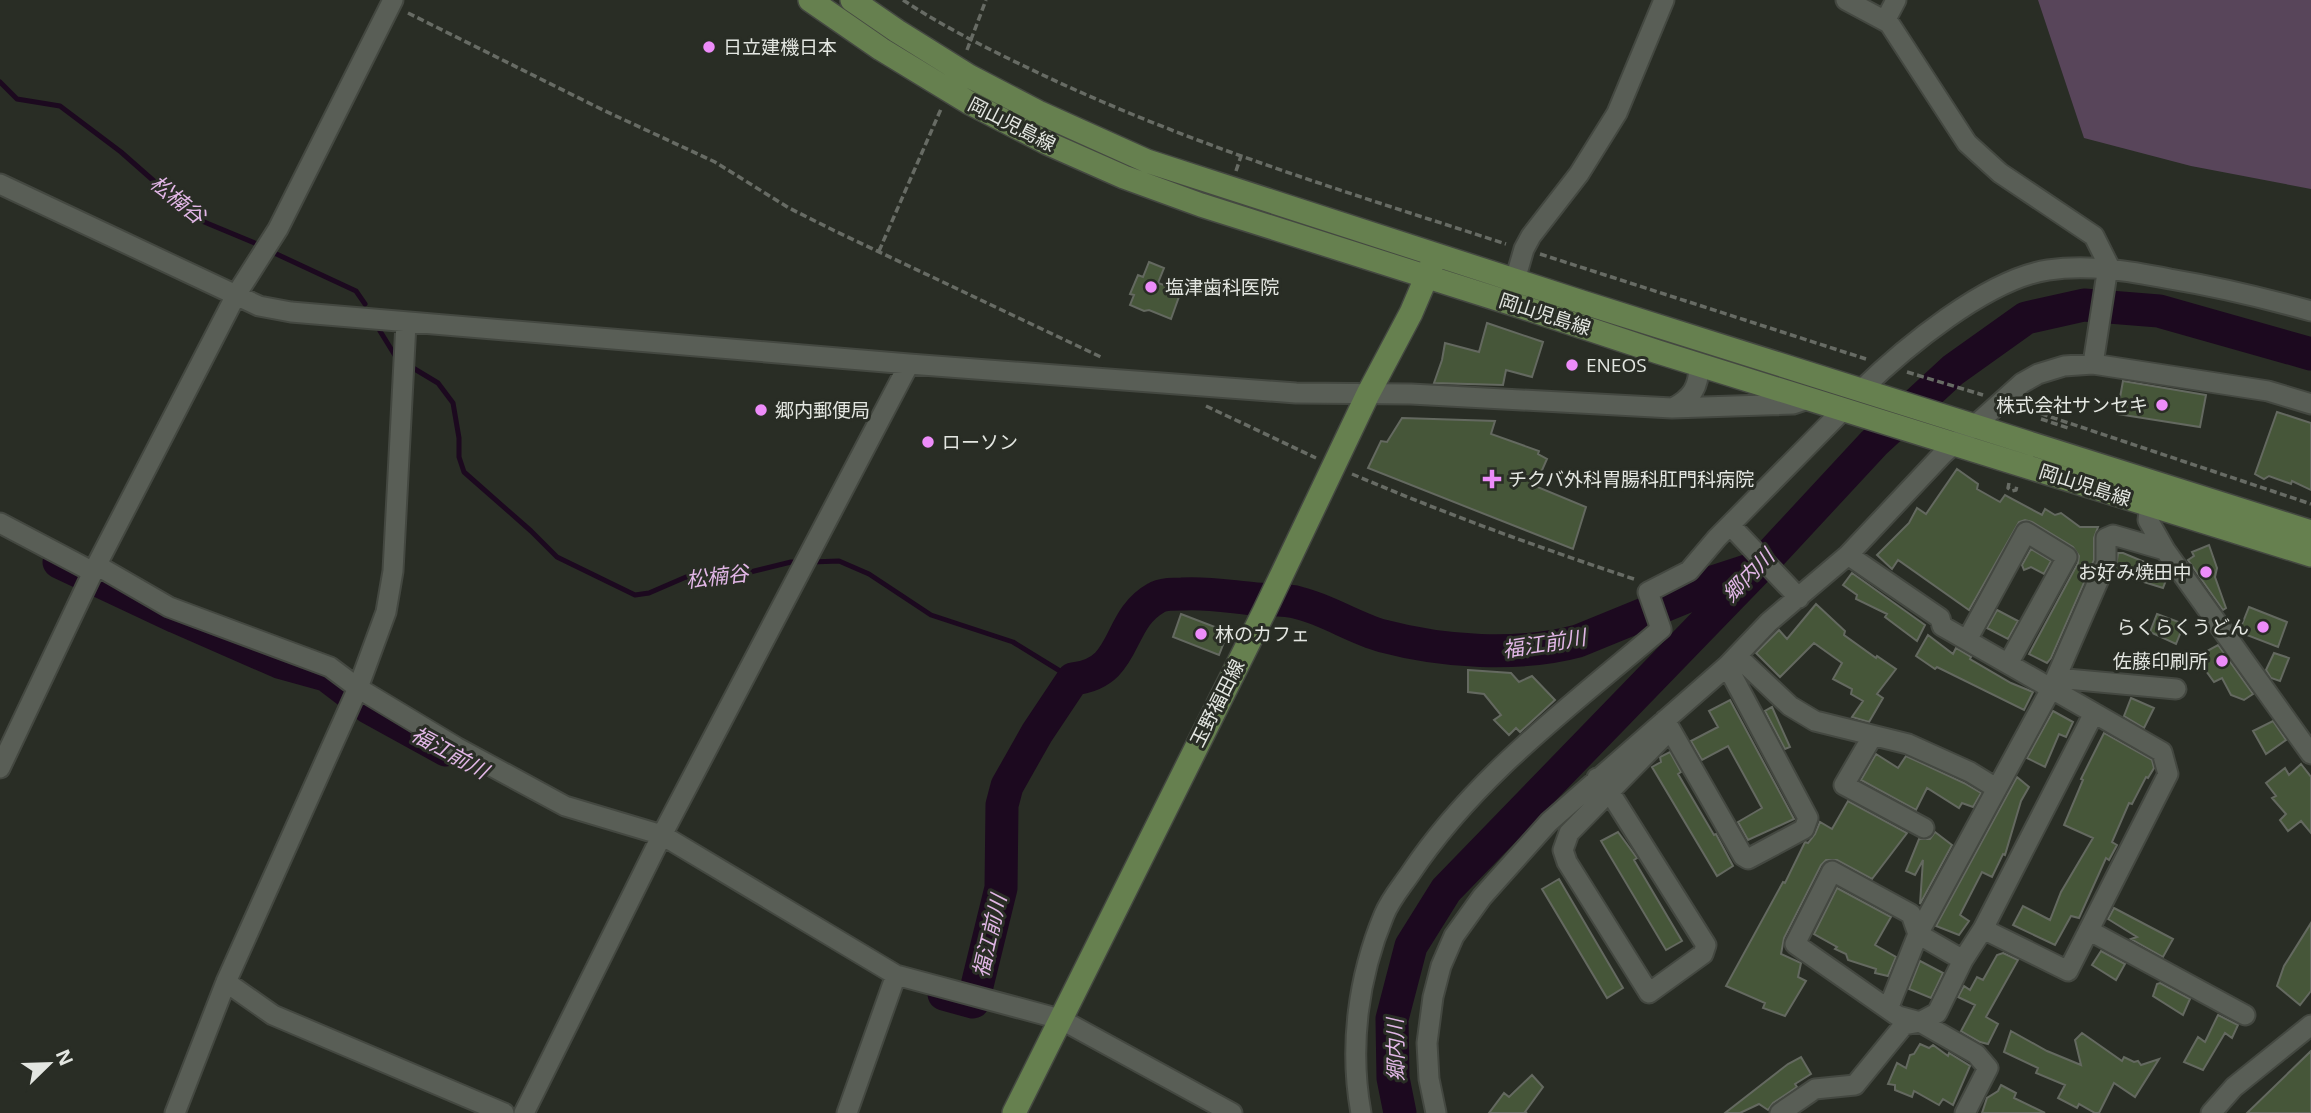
<svg xmlns="http://www.w3.org/2000/svg" width="2311" height="1113" viewBox="0 0 2311 1113" font-family="'Open Sans','Noto Sans JP',sans-serif">
	<rect width="100%" height="100%" fill="#292d25"/>
	<!-- green -->
	<path fill="#58455a" d="M2038,0H2311V189L2191,166L2084,138Z"/>
	<g fill="none" stroke-linecap="round" stroke-linejoin="round">
		<!-- stream -->
		<path stroke="#1c091f" stroke-width="5" d="M0,82L17,99L60,106L121,152L197,219L262,246
			M270,251L356,291L365,304
			M380,331L396,357L400,360
			M408,365L438,383L453,403L459,438V457L464,472L531,531L557,557L635,595L649,593L686,577L726,578L791,562H802
			M811,562L839,561L869,574L931,615L1013,642L1073,679"/>
		<!-- river -->
		<path stroke="#1c091f" stroke-width="33" d="M59,562L176,617L279,662L326,675L368,707L446,750
			M944,994L973,1002L1001,888L1002,805L1007,786L1037,733L1073,679C1129,673 1115,621 1156,598C1162,594 1175,594 1182,594C1206,592 1232,597 1256,599C1270,600 1286,599 1299,603C1328,610 1354,628 1383,636C1443,652 1518,657 1578,641L1698,592L1713,582L1759,567
			M1400,1113L1393,1078L1392,1019L1411,946L1446,890L1759,567L1874,443L1953,370L2026,318L2084,305L2159,311L2311,354"/>
	</g>
	<!-- building -->
	<path fill="#465639" stroke="#646960" stroke-width="2" d="M1149,262L1164,268L1158,283L1181,291L1171,319L1149,310L1144,311L1130,305L1134,295L1130,294L1138,275L1143,277Z
		M1487,323L1543,342L1532,377L1506,370L1503,385L1434,383L1442,360L1445,343L1479,352Z
		M2123,381L2206,395L2200,427L2117,414Z
		M2277,412L2311,423V490L2292,481L2291,484L2269,476L2264,479L2255,474Z
		M1402,418L1495,421L1491,434L1539,451L1538,454L1547,459L1535,486L1586,507L1573,549L1368,468L1381,441L1387,442Z
		M1957,469L1978,484L1977,489L2000,502L2005,495L2042,515L2045,509L2055,515L2061,513L2080,527H2098L2094,538V560L2051,658L2047,663L2029,654L2078,563L2079,556L2073,547L2032,522L2025,520L2019,522L1969,610L1898,560L1892,569L1877,555L1909,523L1917,508L1926,514Z
		M2209,545L2217,568L2215,577L2226,608L2223,610L2188,560L2194,556L2192,552Z
		M2031,549L2051,561L2044,574L2031,567L2024,570L2022,565Z
		M2118,553H2123L2164,570L2168,575L2163,588L2115,573Z
		M1852,573L1925,625L1917,641L1885,617L1887,614L1856,599L1857,595L1843,585Z
		M1816,604L1845,631L1844,635L1876,658L1877,656L1896,669L1877,694L1883,698L1869,722L1852,717L1863,701L1851,694L1852,689L1833,679L1842,663L1814,643L1780,677L1756,653L1779,630L1787,639Z
		M2249,607L2287,622L2278,647L2239,632Z
		M1997,610L2018,621L2008,639L1987,628Z
		M1181,614L1228,632L1219,655L1173,637Z
		M2157,614L2184,624L2176,644L2150,632Z
		M1928,635L1953,654L1956,648L1971,657L1970,659L2011,683L2033,692L2024,710L1937,667L1935,669L1916,656Z
		M2218,645L2253,694L2244,700L2231,695L2222,678L2214,682L2196,657Z
		M2274,653L2289,658L2280,681L2271,678L2266,670Z
		M1468,670L1511,673L1519,682L1532,676L1555,700L1520,732L1516,728L1509,735L1494,720L1501,715L1484,694L1468,692Z
		M2131,698L2154,708L2144,728L2124,716Z
		M1730,700L1794,819L1748,840L1738,822L1762,808L1728,746L1702,760L1691,741L1718,727L1709,711Z
		M1772,707L1790,747L1785,749L1765,711Z
		M2053,711L2073,722L2066,737L2059,734L2045,767L2027,758Z
		M2273,721L2286,740L2266,754L2253,731Z
		M2104,733L2152,760L2154,768L2148,778L2146,777L2132,804L2129,803L2112,842L2117,845L2109,860L2106,858L2079,918L2071,916L2055,945L2013,925L2023,906L2050,920L2061,892L2093,838L2064,825L2083,780L2081,779Z
		M1670,752L1681,772L1678,774L1714,835L1716,834L1733,866L1717,876L1652,767L1661,762L1660,757Z
		M1876,754L1898,768L1906,756L1964,783L1981,793L1973,807L1962,803L1959,808L1927,788L1916,810L1861,780Z
		M2301,764L2311,777V833L2301,821L2288,831L2280,820L2286,814L2272,798L2276,796L2266,783L2285,768L2289,775Z
		M2017,777L2029,787L2021,801L2005,855L2003,854L1992,877L1982,872L1960,915L1969,921L1959,935L1936,926Z
		M1848,801L1907,833L1872,879L1837,860H1826L1821,865L1784,938L1781,954L1801,963L1798,977L1806,981L1785,1016L1763,1008L1765,1003L1726,986L1783,882L1785,883L1805,842L1808,843L1815,834L1820,822L1832,829Z
		M1618,832L1637,858L1634,860L1682,941L1666,950L1601,841Z
		M1935,832L1952,845L1920,904L1923,860L1915,875L1906,871L1919,839H1930Z
		M1559,879L1623,988L1607,998L1542,889Z
		M1837,888L1891,917L1875,945L1896,957L1888,976L1875,973L1876,969L1848,960L1846,954L1835,949L1837,947L1814,934Z
		M2114,908L2173,939L2163,957L2131,939L2137,937L2108,919Z
		M2311,923V991L2300,1005L2277,986L2284,966Z
		M2101,951L2125,964L2116,980L2092,965Z
		M2003,953L2018,960L1986,1017L1998,1024L1988,1044L1980,1042L1961,1031L1975,1005L1958,997L1964,986L1970,990L1977,977L1983,980L1997,955Z
		M1920,961L1943,973L1931,998L1909,989Z
		M2160,983L2190,999L2183,1015L2153,996L2157,984Z
		M2218,1015L2238,1025L2232,1038L2225,1033L2203,1070L2184,1062L2198,1037L2205,1042Z
		M2011,1031L2047,1051L2081,1065L2075,1040L2082,1033L2122,1061L2124,1057L2134,1062L2138,1061L2141,1065L2159,1059L2135,1097L2114,1083L2099,1113H2095L2079,1104L2077,1108L2058,1098L2065,1085L2036,1073L2038,1068L2004,1052Z
		M1920,1044L1929,1048L1933,1045L1948,1056L1949,1053L1970,1066L1953,1105L1943,1099L1939,1105L1914,1091L1912,1097L1895,1090V1085L1888,1084L1897,1063L1906,1068L1910,1055L1914,1054Z
		M2311,1051V1113H2247Z
		M1801,1057L1811,1074L1795,1084L1797,1087L1773,1103L1768,1110L1759,1104L1740,1113H1725L1788,1064Z
		M1532,1075L1543,1087L1525,1112L1527,1113H1489L1504,1093L1509,1097Z
		M2001,1085L2016,1093L2014,1098L2045,1113H1982L1987,1098L1998,1091Z"/>
	<g fill="none" stroke-linecap="round" stroke-linejoin="round">
		<!-- minor casing -->
		<g stroke="#444841" stroke-width="23">
			<path id="minor" d="M1846,0L1889,23L1967,143L2000,173L2094,236L2110,268
				M1885,21L1896,0
				M0,184L259,306L291,312L909,364L1296,393L1411,394L1672,408L1793,404L1808,399
				M1515,280L1524,249L1531,236L1579,174L1617,113L1664,0
				M2093,364L2107,273L2110,268
				M1860,391C1904,348 1987,279 2048,270C2089,264 2129,271 2170,279C2218,287 2264,298 2311,311
				M1673,408C1692,398 1699,387 1699,365
				M2150,505L2148,520L2165,550L2311,754
				M0,523L93,572
				M1730,525L1799,598
				M1848,555L1940,618L1942,626L2162,752L2168,774L2068,971L1983,929
				M98,566L169,607L330,667L358,688L456,747L565,806L662,835L896,975L1060,1019L1232,1113
				M1967,640L2026,532L2067,557L2008,664
				M1737,656L1790,706L1815,721L1908,744L1970,772L1996,788
				M2056,678L2176,689
				M1665,720L1743,856L1748,859L1804,829L1808,818L1727,666
				M1872,737L1844,785L1924,828
				M0,768L93,572L236,295L278,229L393,0
				M1597,778L1609,791L1706,945L1703,954L1649,993L1567,862L1563,850L1569,833L1662,738
				M2090,931L2245,1015
				M1963,960L1918,934L1911,914L1832,871L1795,944L1898,1016L1920,1022L1976,1054L1988,1068L1965,1113
				M226,982L273,1015L504,1113
				M1888,1009L1918,934L2051,689L2106,563V538L2113,535L2165,550
				M175,1113L226,982L358,688L386,612L393,571L406,323
				M524,1113L662,835L909,364
				M847,1113L896,975
				M1361,1113C1349,1047 1358,977 1384,915C1390,900 1401,887 1410,874C1475,776 1572,705 1661,629L1648,592L1689,571L1717,538L1843,410
				M1436,1113L1429,1079L1427,1043L1433,997L1441,966L1454,936L1482,897L1549,822L1727,666L1769,622L1848,555L1942,455L2022,383L2038,374L2064,366L2093,364L2268,391L2311,404
				M1780,1113L1815,1089L1855,1085L1904,1025L1920,1022L1937,1013L1963,960L1983,929L2094,713
				M2211,1113L2234,1087L2311,1025"/>
		</g>
		<!-- major casing -->
		<g stroke="#444841" stroke-width="26">
			<path id="major" d="M810,0L881,49L968,102L1047,143L1124,177L1201,205L1510,303L1658,352L2311,555
				M852,0L897,31L969,76L1038,112L1147,161L1582,302L2311,532
				M1014,1113L1264,612L1368,394L1411,313L1432,264"/>
		</g>
		<!-- path -->
		<path stroke="#676b64" stroke-width="3.5" stroke-dasharray="7 3.5" stroke-linecap="butt" d="M903,0C941,25 982,46 1024,66C1178,141 1343,191 1506,244
			M408,13L603,110L715,162L789,208L833,230L1103,358
			M967,50L986,0
			M1236,171L1241,156
			M879,251L941,109
			M1540,254L1866,359
			M1907,372L1983,395
			M1206,406L1316,458
			M2021,407L2311,504
			M2041,419L2068,428
			M1352,474C1446,514 1540,548 1637,580
			M2009,483L2008,488L2012,491L2016,490L2017,485"/>
		<!-- minor -->
		<use href="#minor" stroke="#595e56" stroke-width="19"/>
		<!-- major -->
		<use href="#major" stroke="#66804f" stroke-width="23"/>
	</g>
	<!-- markers -->
	<g fill="#ed8cf9" stroke="#292d25" stroke-width="2.5">
		<circle cx="709" cy="47" r="7"/>
		<circle cx="1151" cy="287" r="7"/>
		<circle cx="1572" cy="365" r="7"/>
		<circle cx="2162" cy="405" r="7"/>
		<circle cx="761" cy="410" r="7"/>
		<circle cx="928" cy="442" r="7"/>
		<path d="M1488.5 468.5h7v7h7v7h-7v7h-7v-7h-7v-7h7z"/>
		<circle cx="2206" cy="572" r="7"/>
		<circle cx="2263" cy="627" r="7"/>
		<circle cx="1201" cy="634" r="7"/>
		<circle cx="2222" cy="661" r="7"/>
	</g>
	<g text-anchor="middle" dominant-baseline="central" stroke-width="6" stroke-linejoin="round" paint-order="stroke">
		<!-- poi labels -->
		<g font-size="19" fill="#e3e6e1" stroke="#292d25" text-anchor="start">
			<text x="723" y="47">日立建機日本</text>
			<text x="1165" y="287">塩津歯科医院</text>
			<text x="1586" y="365">ENEOS</text>
			<text x="2148" y="405" text-anchor="end">株式会社サンセキ</text>
			<text x="775" y="410">郷内郵便局</text>
			<text x="942" y="442">ローソン</text>
			<text x="1508" y="479">チクバ外科胃腸科肛門科病院</text>
			<text x="2192" y="572" text-anchor="end">お好み焼田中</text>
			<text x="2249" y="627" text-anchor="end">らくらくうどん</text>
			<text x="1215" y="634">林のカフェ</text>
			<text x="2208" y="661" text-anchor="end">佐藤印刷所</text>
		</g>
		<!-- street labels -->
		<g font-size="19" fill="#e3e6e1" stroke="#292d25">
			<text transform="translate(1012 124) rotate(27)">岡山児島線</text>
			<text transform="translate(1545 314) rotate(18)">岡山児島線</text>
			<text transform="translate(2085 485) rotate(18)">岡山児島線</text>
			<text transform="translate(1217 703) rotate(-63)">玉野福田線</text>
		</g>
		<!-- water labels -->
		<g font-size="21" font-style="italic" fill="#e2b7e7" stroke="#292d25">
			<text transform="translate(178 199) rotate(39)">松楠谷</text>
			<text transform="translate(1748 575) rotate(-46)">郷内川</text>
			<text transform="translate(717 576) rotate(-7)">松楠谷</text>
			<text transform="translate(1544 643) rotate(-9)">福江前川</text>
			<text transform="translate(450 752) rotate(29)">福江前川</text>
			<text transform="translate(989 936) rotate(-77)">福江前川</text>
			<text transform="translate(1395 1050) rotate(-91)">郷内川</text>
		</g>
	</g>
	<!-- north arrow -->
	<g transform="translate(49 1064) rotate(67)" stroke="#292d25" stroke-width="5" paint-order="stroke">
	<path d="M0-5L12 26L0 18L-12 26Z" fill="#e3e6e1"/>
	<text y="-10" font-size="19" font-weight="bold" text-anchor="middle" fill="#e3e6e1">N</text>
	</g>
</svg>
